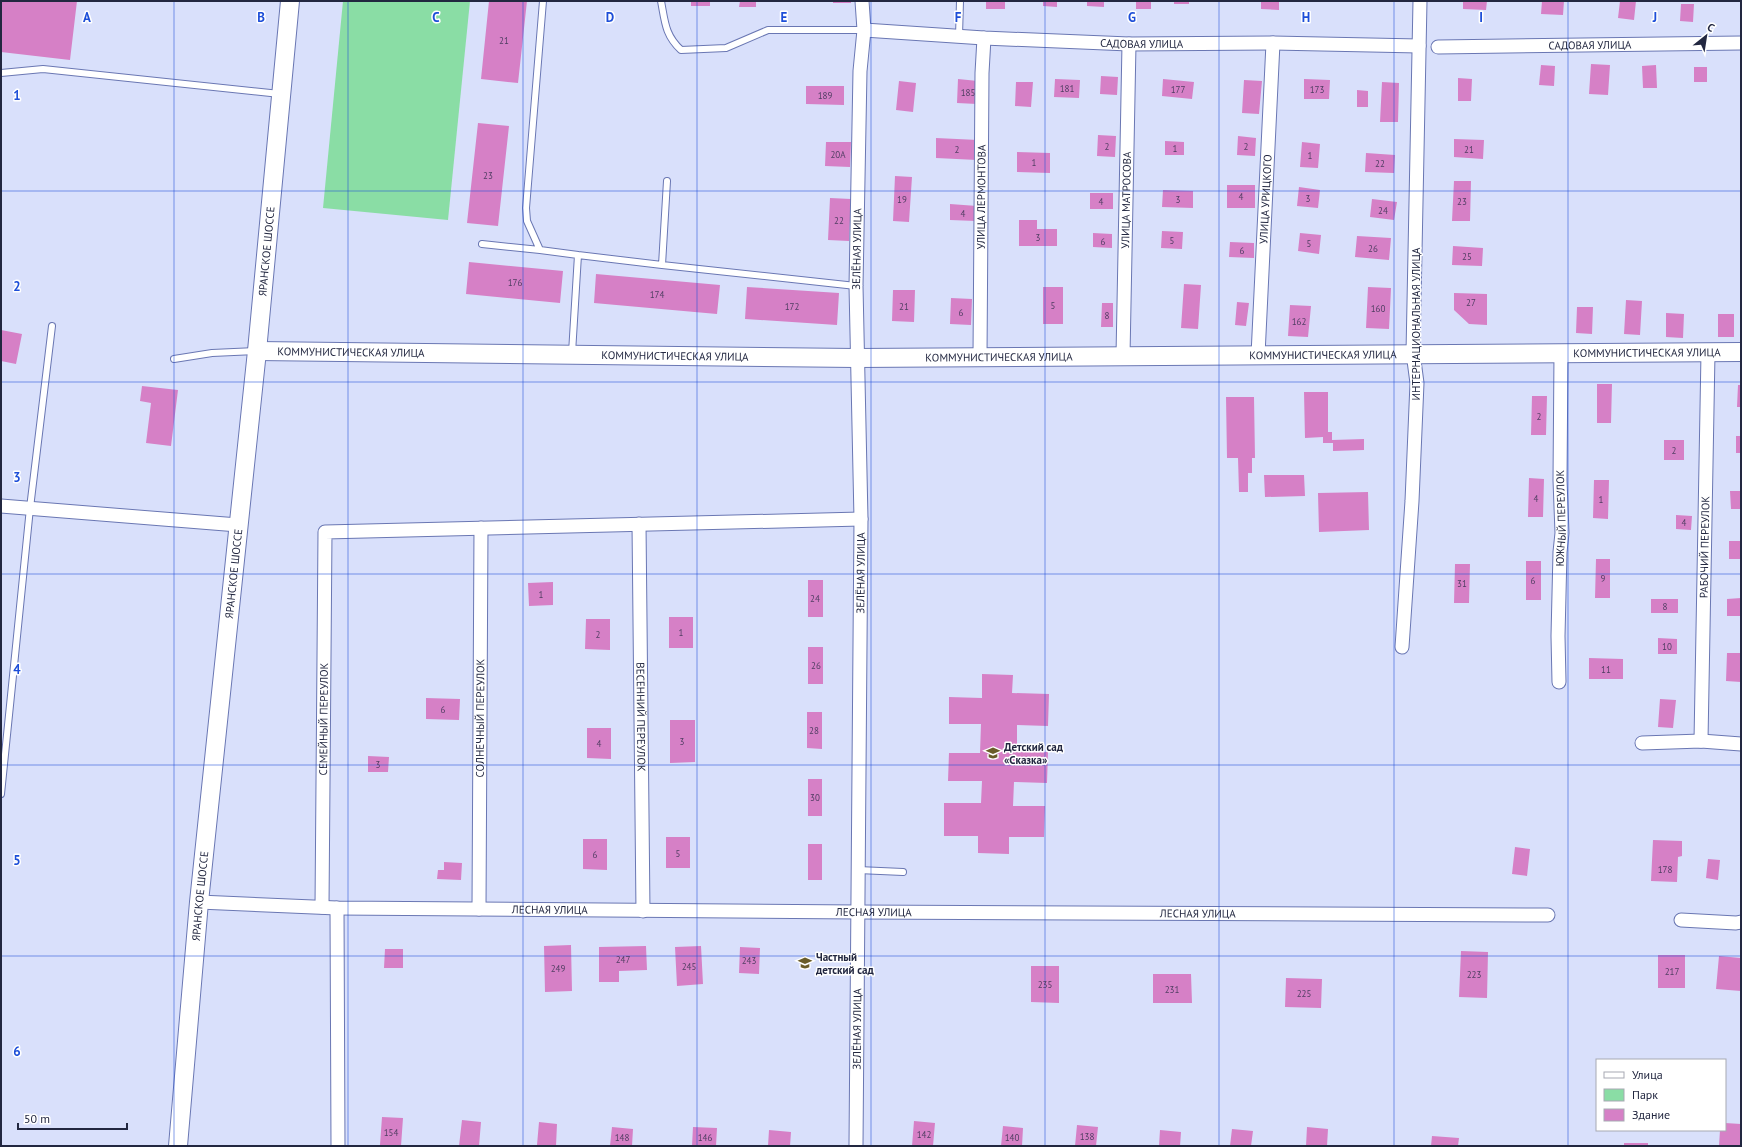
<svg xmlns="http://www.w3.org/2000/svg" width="1742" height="1147" viewBox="0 0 1742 1147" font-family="'PT Sans',sans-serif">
	<rect width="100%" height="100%" fill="#d9e0fb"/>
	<!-- green -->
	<path fill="#8adda5" d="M343,1H470L448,220L323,208Z"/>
	<!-- building -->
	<path fill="#d680c6" d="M1,1H77L70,60L1,52Z
		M489,1H527L518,83L481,79Z
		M691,1H710V6H691Z
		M740,1H756V7H739Z
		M833,1H851V3H833Z
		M986,1H1005V9H986Z
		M1043,1H1057V7L1043,6Z
		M1087,1H1104V7L1087,6Z
		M1136,1H1151V9H1136Z
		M1174,1H1189V4H1174Z
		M1261,1H1279V10L1261,9Z
		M1463,1H1487L1486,10L1463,9Z
		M1542,1H1564L1563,15L1541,14Z
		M1620,1H1636L1634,20L1618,18Z
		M1681,4H1694L1693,22L1680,21Z
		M1591,64L1610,65L1608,95L1589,94Z
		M1541,65L1555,66L1554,86L1539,85Z
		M1656,65L1657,88H1643L1642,66Z
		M1694,67H1707V82H1694Z
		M1101,76L1118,77L1117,95L1100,94Z
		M1458,78L1472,79L1471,101H1458Z
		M958,79L978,81L977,104L957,103Z
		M1055,79L1080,80L1079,98L1054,97Z
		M1163,79L1194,82L1192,99L1162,96Z
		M1304,79L1330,80L1329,99H1304Z
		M1244,80L1262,81L1259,114L1242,113Z
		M899,81L916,83L913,112L896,110Z
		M1016,82H1033L1031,107L1015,106Z
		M1382,82L1399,83L1398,122H1380Z
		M806,86H844V105L806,104Z
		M1357,90L1368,91V107H1357Z
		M478,123L509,126L498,226L467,223Z
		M1098,135L1116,136L1115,157L1097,156Z
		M1238,136L1256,138L1255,156L1237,155Z
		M936,138L978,140L977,160L936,158Z
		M1454,139L1484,140L1483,159L1454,157Z
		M1165,141L1184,142V155H1165Z
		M826,142H851L850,167L825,166Z
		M1302,142L1320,144L1318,168L1300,167Z
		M1017,152L1050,153V173L1017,172Z
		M1366,153L1395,155L1394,173L1365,172Z
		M895,176L912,177L909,222L893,221Z
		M1454,181H1471L1470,221H1452Z
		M1227,185H1255V208H1227Z
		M1299,187L1320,190L1318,208L1297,206Z
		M1163,190L1193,191V208L1162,207Z
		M1090,193H1113V209H1090Z
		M830,198L851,199L849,241L828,240Z
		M1372,199L1397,202L1394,220L1370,217Z
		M950,204L977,206L976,221L950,220Z
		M1019,220H1037V229H1057V246H1019Z
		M1162,231L1183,232L1182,249L1161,248Z
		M1093,233L1112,234V248L1093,247Z
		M1300,233L1321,235L1319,254L1298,251Z
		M1357,236L1391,238L1389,260L1355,257Z
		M1230,242L1254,243V258L1229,257Z
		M1453,246L1483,248L1482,266L1452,265Z
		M469,262L563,271L560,303L466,294Z
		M596,274L720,285L717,314L594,303Z
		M1184,284L1201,285L1198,329L1181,328Z
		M747,287L839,293L837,325L745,319Z
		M1043,287H1063V324H1043Z
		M1368,287L1391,288L1389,329L1366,328Z
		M893,290H915L914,322L892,321Z
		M1454,293L1487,294V325L1469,324L1454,310Z
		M951,298L972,299L971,325L950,324Z
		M1626,300L1642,301L1640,335L1624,334Z
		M1237,302L1249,303L1246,326L1235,325Z
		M1102,303H1113V327H1101Z
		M1290,305L1311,306L1308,337L1288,336Z
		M1577,307H1593L1592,334L1576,333Z
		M1666,313L1684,314L1683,338L1666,337Z
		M1718,314H1734V337H1718Z
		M1,330L22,334L16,364L1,361Z
		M1597,384H1612L1611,423H1597Z
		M1738,385H1741V407H1737Z
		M142,386L178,390L171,446L146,443L151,403L140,401Z
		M1304,392H1328V432H1332V440L1364,439V450L1333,451V443H1323V437L1305,438Z
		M1532,396H1547L1546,435H1531Z
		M1226,397H1254L1255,458H1252V473H1248V492H1239L1238,458H1227Z
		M1736,436H1741V453H1736Z
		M1664,440H1684V460H1664Z
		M1264,475H1304L1305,496L1265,497Z
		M1529,478L1544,479L1543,517H1528Z
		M1594,480H1609L1608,519L1593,518Z
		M1730,491H1741V509H1731Z
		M1368,492L1369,530L1319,532L1318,493Z
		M1676,515L1692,516L1691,530L1676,529Z
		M1729,541H1741V559H1729Z
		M1596,559H1610V598H1595Z
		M1526,561H1541V600H1526Z
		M1455,564H1470L1469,603H1454Z
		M808,580H823V617H808Z
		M553,582V605L529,606L528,583Z
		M1741,598V616H1727V599Z
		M1651,599H1678V613H1651Z
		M669,617H693V648H669Z
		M586,619H610V650L585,649Z
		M1658,638L1677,639V654H1658Z
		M808,647H823V684H808Z
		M1727,653H1741V682L1726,681Z
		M1589,658L1623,659V679H1589Z
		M982,674L1013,675L1012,693L1049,694L1048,726L1017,725V752H1048L1047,783L1014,782L1013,806H1045L1044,837H1009V854L978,853V836H944V803H981L982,781H948L949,753H980L981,724H949V697L982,698Z
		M426,698L460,699L459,720L426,719Z
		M1660,699L1676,700L1673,728L1658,727Z
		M807,712H822V749L807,748Z
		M670,720H695V762L670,763Z
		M587,728H611V759L587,758Z
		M368,756L389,757L388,772H368Z
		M808,779H822V816H808Z
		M666,837H690V868H666Z
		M583,839H607V870L583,869Z
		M1653,840L1682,841V856L1678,857L1677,882L1651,881Z
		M808,844H822V880H808Z
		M1515,847L1530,849L1527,876L1512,874Z
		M1708,859L1720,860L1718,880L1706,878Z
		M444,862L462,863L461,880L437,879L438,870H444Z
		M571,945L572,991L545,992L544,946Z
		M646,946L647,970L619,971V982H599V947Z
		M701,946L703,984L677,986L675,947Z
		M740,947L760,948L759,974L739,973Z
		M385,949H403V968H384Z
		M1461,951L1488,952L1487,998L1459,997Z
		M1658,955H1685V988H1658Z
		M1719,956L1741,958V991L1716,989Z
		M1031,966H1059V1003L1031,1002Z
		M1153,974H1191L1192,1003H1153Z
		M1286,978L1322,979L1321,1008L1285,1007Z
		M382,1117L403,1118L401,1146L380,1145Z
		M462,1120L481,1122L479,1146H459Z
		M914,1121L935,1123L933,1146H912Z
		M539,1122L557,1124L556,1146L537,1145Z
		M1725,1123L1741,1124L1740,1146H1719L1720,1130H1725Z
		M1077,1125L1098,1127L1096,1146H1075Z
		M1003,1126L1023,1128L1022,1146H1001Z
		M612,1127L633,1129L632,1146H610Z
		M693,1127L717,1128L716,1146H692Z
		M1307,1127L1328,1129L1327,1146H1306Z
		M1232,1129L1253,1131L1251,1146H1230Z
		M769,1130L791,1132L790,1146H768Z
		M1160,1130L1181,1132L1180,1146H1159Z
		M1432,1136L1459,1138L1458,1146H1431Z
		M1624,1143H1648V1146H1624Z"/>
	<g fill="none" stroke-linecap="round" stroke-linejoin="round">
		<!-- lane casing -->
		<g stroke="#6a77b3" stroke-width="8">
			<path id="lane" d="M543,1L526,208L527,221L540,250L578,255
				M661,1C665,22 665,35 681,50L726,48L768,30H864
				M959,36L960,1
				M1,73L43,69L280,94
				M482,244L540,250
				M662,265L856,286
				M572,353L578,255L662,265L667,181
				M174,359L212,353L256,351
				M1,794L30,508L52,326
				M858,870L903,872"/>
		</g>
		<!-- street casing -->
		<g stroke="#6a77b3" stroke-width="15">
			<g id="street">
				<path id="s1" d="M864,30L984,38L1129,44L1273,43L1419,46"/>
				<path id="s2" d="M1438,47L1741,43"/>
				<path id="s3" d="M1258,355L1273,43"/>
				<path id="s4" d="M1123,356L1129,44"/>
				<path id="s5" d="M980,357L982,73L984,38"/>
				<path d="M1,506L238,525"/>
				<path id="s6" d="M639,524L643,911"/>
				<path d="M1402,647L1412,501L1417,383L1413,353L1420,1"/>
				<path id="s7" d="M1559,682L1558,636L1560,552L1562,533L1560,480L1561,354"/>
				<path id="s8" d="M1701,741L1708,353"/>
				<path d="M1642,743L1701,741L1741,744"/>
				<path id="s9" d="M199,902L337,908L858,912L1548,915"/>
				<path id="s10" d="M322,907L325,532L861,519"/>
				<path d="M337,908L338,1146"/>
				<path id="s11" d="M479,909L481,528"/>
				<path d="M1681,920L1736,923L1741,922"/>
				<path id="s12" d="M856,1146L861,519L856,286L860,71L864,30L862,1"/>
			</g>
		</g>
		<!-- secondary casing -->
		<g stroke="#6a77b3" stroke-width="20">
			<g id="secondary">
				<path id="s13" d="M257,351L856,358L1741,352"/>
				<path id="s14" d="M178,1146L199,902L257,351L290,1"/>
			</g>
		</g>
		<!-- lane -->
		<use href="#lane" stroke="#fff" stroke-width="6"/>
		<!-- street -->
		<use href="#street" stroke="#fff" stroke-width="13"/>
		<!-- secondary -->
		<use href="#secondary" stroke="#fff" stroke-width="18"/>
	</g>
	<!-- grid -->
	<path fill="none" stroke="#1d4ed8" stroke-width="1" stroke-opacity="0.55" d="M174,1V1146M348,1V1146M523,1V1146M697,1V1146M871,1V1146M1045,1V1146M1219,1V1146M1394,1V1146M1568,1V1146M1,191H1741M1,382H1741M1,574H1741M1,765H1741M1,956H1741"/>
	<!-- icons -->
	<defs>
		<g id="school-bare" transform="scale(1.08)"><path d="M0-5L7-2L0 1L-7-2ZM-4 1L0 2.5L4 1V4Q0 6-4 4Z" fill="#6a5c29" stroke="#fff" stroke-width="2.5" paint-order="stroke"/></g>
	</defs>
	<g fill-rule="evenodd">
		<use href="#school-bare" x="993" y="753"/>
		<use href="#school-bare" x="805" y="963"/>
	</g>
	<g text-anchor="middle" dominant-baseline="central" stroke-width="3" stroke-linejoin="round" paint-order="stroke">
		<!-- number labels -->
		<g font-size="9" fill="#4f3d62">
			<text x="504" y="40">21</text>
			<text x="1067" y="88">181</text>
			<text x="1178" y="89">177</text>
			<text x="1317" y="89">173</text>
			<text x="968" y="92">185</text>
			<text x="825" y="95">189</text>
			<text x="1107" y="146">2</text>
			<text x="1246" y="146">2</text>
			<text x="1175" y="148">1</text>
			<text x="957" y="149">2</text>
			<text x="1469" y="149">21</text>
			<text x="838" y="154">20А</text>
			<text x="1310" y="155">1</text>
			<text x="1034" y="162">1</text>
			<text x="1380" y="163">22</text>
			<text x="488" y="175">23</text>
			<text x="1241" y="196">4</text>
			<text x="1308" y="198">3</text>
			<text x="902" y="199">19</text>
			<text x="1178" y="199">3</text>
			<text x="1101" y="201">4</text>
			<text x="1462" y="201">23</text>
			<text x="1383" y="210">24</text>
			<text x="963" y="213">4</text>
			<text x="839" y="220">22</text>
			<text x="1038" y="237">3</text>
			<text x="1172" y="240">5</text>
			<text x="1103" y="241">6</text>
			<text x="1309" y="243">5</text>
			<text x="1373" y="248">26</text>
			<text x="1242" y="250">6</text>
			<text x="1467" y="256">25</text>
			<text x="515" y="282">176</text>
			<text x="657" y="294">174</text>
			<text x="1471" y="302">27</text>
			<text x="1053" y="305">5</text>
			<text x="792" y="306">172</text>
			<text x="904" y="306">21</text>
			<text x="1378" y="308">160</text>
			<text x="961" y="312">6</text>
			<text x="1107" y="315">8</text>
			<text x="1299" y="321">162</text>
			<text x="1539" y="416">2</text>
			<text x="1674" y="450">2</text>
			<text x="1536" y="498">4</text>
			<text x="1601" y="499">1</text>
			<text x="1684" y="522">4</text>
			<text x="1603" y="578">9</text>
			<text x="1533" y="580">6</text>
			<text x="1462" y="583">31</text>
			<text x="541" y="594">1</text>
			<text x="815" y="598">24</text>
			<text x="1665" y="606">8</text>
			<text x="681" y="632">1</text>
			<text x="598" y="634">2</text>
			<text x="1667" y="646">10</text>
			<text x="816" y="665">26</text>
			<text x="1606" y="669">11</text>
			<text x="443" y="709">6</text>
			<text x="814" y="730">28</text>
			<text x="682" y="741">3</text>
			<text x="599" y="743">4</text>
			<text x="378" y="764">3</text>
			<text x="815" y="797">30</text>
			<text x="678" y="853">5</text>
			<text x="595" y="854">6</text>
			<text x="1665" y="869">178</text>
			<text x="623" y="959">247</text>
			<text x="749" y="960">243</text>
			<text x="689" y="966">245</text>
			<text x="558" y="968">249</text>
			<text x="1672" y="971">217</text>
			<text x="1474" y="974">223</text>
			<text x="1045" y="984">235</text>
			<text x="1172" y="989">231</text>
			<text x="1304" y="993">225</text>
			<text x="391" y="1132">154</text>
			<text x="924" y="1134">142</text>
			<text x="1087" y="1136">138</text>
			<text x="622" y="1137">148</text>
			<text x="705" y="1137">146</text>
			<text x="1012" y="1137">140</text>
		</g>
		<!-- street labels -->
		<g font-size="11" fill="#222740" stroke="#fff">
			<text stroke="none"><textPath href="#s1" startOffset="278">САДОВАЯ УЛИЦА</textPath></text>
			<text stroke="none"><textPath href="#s2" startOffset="152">САДОВАЯ УЛИЦА</textPath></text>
			<text stroke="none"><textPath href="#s5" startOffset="160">УЛИЦА ЛЕРМОНТОВА</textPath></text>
			<text stroke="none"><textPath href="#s3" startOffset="156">УЛИЦА УРИЦКОГО</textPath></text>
			<text stroke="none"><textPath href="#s4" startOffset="156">УЛИЦА МАТРОСОВА</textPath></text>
			<text stroke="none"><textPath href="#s12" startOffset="897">ЗЕЛЁНАЯ УЛИЦА</textPath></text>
			<text stroke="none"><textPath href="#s14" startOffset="899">ЯРАНСКОЕ ШОССЕ</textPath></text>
			<text transform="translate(1416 324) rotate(-90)">ИНТЕРНАЦИОНАЛЬНАЯ УЛИЦА</text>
			<text stroke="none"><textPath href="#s13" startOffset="94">КОММУНИСТИЧЕСКАЯ УЛИЦА</textPath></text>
			<text stroke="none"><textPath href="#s13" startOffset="1390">КОММУНИСТИЧЕСКАЯ УЛИЦА</textPath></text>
			<text stroke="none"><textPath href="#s13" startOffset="1066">КОММУНИСТИЧЕСКАЯ УЛИЦА</textPath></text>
			<text stroke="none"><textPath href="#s13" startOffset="418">КОММУНИСТИЧЕСКАЯ УЛИЦА</textPath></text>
			<text stroke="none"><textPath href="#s13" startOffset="742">КОММУНИСТИЧЕСКАЯ УЛИЦА</textPath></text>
			<text stroke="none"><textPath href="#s7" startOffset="164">ЮЖНЫЙ ПЕРЕУЛОК</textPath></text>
			<text stroke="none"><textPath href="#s8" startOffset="194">РАБОЧИЙ ПЕРЕУЛОК</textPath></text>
			<text stroke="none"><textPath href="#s14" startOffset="575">ЯРАНСКОЕ ШОССЕ</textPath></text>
			<text stroke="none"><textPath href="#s12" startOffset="573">ЗЕЛЁНАЯ УЛИЦА</textPath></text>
			<text stroke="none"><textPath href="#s6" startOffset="193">ВЕСЕННИЙ ПЕРЕУЛОК</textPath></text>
			<text stroke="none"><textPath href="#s11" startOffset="191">СОЛНЕЧНЫЙ ПЕРЕУЛОК</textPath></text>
			<text stroke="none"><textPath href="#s10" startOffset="188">СЕМЕЙНЫЙ ПЕРЕУЛОК</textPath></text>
			<text stroke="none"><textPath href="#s14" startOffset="251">ЯРАНСКОЕ ШОССЕ</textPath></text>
			<text stroke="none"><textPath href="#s9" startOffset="351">ЛЕСНАЯ УЛИЦА</textPath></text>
			<text stroke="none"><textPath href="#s9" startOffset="675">ЛЕСНАЯ УЛИЦА</textPath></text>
			<text stroke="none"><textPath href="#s9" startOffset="999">ЛЕСНАЯ УЛИЦА</textPath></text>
			<text stroke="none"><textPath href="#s12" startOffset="117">ЗЕЛЁНАЯ УЛИЦА</textPath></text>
		</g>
		<!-- poi labels -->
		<g font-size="11" font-weight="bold" fill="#222740" stroke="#fff" text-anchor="start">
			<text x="1004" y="747">Детский сад<tspan x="1004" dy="13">«Сказка»</tspan></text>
			<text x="816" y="957">Частный<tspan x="816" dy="13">детский сад</tspan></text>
		</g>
	</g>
	<g font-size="13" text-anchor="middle" font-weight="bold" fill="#1d4ed8" stroke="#fff" stroke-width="3" stroke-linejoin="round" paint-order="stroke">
		<text x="87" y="22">A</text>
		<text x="261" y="22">B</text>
		<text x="436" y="22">C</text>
		<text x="610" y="22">D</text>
		<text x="784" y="22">E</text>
		<text x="958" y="22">F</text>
		<text x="1132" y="22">G</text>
		<text x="1306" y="22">H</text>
		<text x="1481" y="22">I</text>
		<text x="1655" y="22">J</text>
		<text x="17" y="100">1</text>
		<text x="17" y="291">2</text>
		<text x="17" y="482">3</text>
		<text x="17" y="674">4</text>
		<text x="17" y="865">5</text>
		<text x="17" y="1056">6</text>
	</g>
	<!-- border -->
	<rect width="1742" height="1147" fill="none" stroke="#222740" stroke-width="4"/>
	<!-- legend -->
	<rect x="1596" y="1059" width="130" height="72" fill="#ffffff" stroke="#a7a9b3"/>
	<rect x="1604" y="1072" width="20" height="6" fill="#ffffff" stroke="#a7a9b3"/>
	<text x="1632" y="1079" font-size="12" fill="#222740">Улица</text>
	<rect x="1604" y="1089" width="20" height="12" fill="#8adda5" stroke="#a7a9b3"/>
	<text x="1632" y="1099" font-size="12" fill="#222740">Парк</text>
	<rect x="1604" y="1109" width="20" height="12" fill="#d680c6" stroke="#a7a9b3"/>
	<text x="1632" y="1119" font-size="12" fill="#222740">Здание</text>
	<!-- north arrow -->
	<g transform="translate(1706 36) rotate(30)" stroke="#ffffff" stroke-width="3" paint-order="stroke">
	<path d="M0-3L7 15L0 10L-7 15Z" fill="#222740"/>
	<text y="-6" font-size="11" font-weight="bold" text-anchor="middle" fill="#222740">С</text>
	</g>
	<!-- scale -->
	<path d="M18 1123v6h109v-6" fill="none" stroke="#222740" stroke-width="2"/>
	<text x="24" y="1123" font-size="12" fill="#222740" stroke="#ffffff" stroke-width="3" paint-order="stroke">50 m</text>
</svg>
